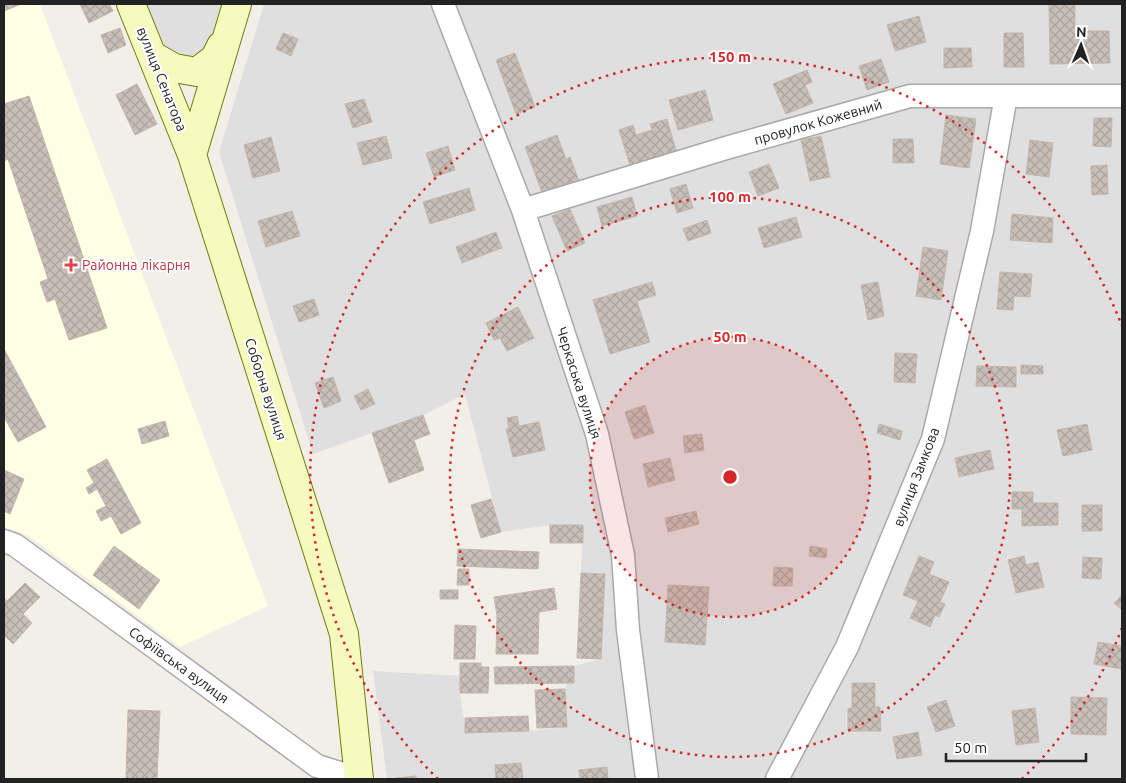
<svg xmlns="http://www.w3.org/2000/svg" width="1126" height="783" viewBox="0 0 1126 783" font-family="Ubuntu,sans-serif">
	<defs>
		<pattern id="building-cross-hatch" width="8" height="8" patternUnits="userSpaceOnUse" patternTransform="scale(1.25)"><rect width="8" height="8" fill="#c7bfb8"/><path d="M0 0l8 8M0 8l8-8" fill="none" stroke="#aba49e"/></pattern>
	</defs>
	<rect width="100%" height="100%" fill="#f2efe9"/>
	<!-- residential -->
	<path fill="#e0dfdf" d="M131,4H237L215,58L174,68Z
		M264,4H443L597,434L647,779H387L373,671L460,676V693L466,733L529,731L567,727L565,689L574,666L601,659L605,574L581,573L583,525H550L501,532L465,394L423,415L313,454L219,152Z
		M445,4H1122V93H909L525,207Z
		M1009,98L1122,99V779H781L937,439Z
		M910,99H1002L928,438L843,645L773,779H652L628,553L526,212Z"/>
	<!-- education -->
	<path fill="#ffffe5" d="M4,4H40L268,606L180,647L29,536L4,527Z"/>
	<!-- building -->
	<path fill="url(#building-cross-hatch)" stroke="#c4b6ab" d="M4,4H21L4,11Z
		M80,4H109L113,11L89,23Z
		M1049,4H1075V31H1109L1110,63L1050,64Z
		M919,16L926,42L895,51L887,25Z
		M120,28L126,45L108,53L101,35Z
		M283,33L298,39L291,56L276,49Z
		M1004,33H1023L1024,67H1004Z
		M944,48H971L972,67L944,68Z
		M515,53L535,107L516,114L496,60Z
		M881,59L889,82L867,90L859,66Z
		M807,70L812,82L805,85L813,103L786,114L773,84Z
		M137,84L157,124L135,135L116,95Z
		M705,90L713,120L678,130L669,100Z
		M29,96L107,328L69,340L55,299L47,302L40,282L48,279L8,159L4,161V104Z
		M364,99L372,122L353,128L345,104Z
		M946,115L976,119L969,168L940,164Z
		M1094,118H1112L1111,147L1093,146Z
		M667,119L676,150L630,165L619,130L633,125L636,135L652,130L650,124Z
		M557,135L566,159L570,157L579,181L543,195L525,147Z
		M386,136L392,158L363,165L357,143Z
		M821,136L830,177L810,181L801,140Z
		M271,137L280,171L253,178L244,145Z
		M893,139H913L914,163H893Z
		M1030,140L1053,143L1049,177L1026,174Z
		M448,146L455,170L434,177L426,153Z
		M769,164L779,188L758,196L749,172Z
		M1107,165L1108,194L1092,195L1091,166Z
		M686,184L693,208L677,213L670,189Z
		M469,188L475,210L430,224L423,202Z
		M632,197L637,216L602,226L597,207Z
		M570,209L585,243L567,251L552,216Z
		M292,211L300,236L266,247L258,221Z
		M1012,214L1053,218L1052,243L1010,240Z
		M796,217L802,237L764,248L758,228Z
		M707,220L711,233L688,241L683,229Z
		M496,232L502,248L462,263L456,247Z
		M923,247L948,251L941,300L916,296Z
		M1000,272L1032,274L1030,297L1014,296L1013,310L997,309Z
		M652,282L656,295L637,301L650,342L610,354L593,300Z
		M878,282L884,316L868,320L861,285Z
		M314,299L319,315L299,322L293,306Z
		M518,307L534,338L507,351L500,338L494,340L486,323Z
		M4,349L46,427L18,442L4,417Z
		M895,353L917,354L915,383L894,382Z
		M1021,365L1043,366V374H1021Z
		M977,366L1016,367V387L976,386Z
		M333,377L341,401L324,408L315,383Z
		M368,389L375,404L361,410L354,396Z
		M645,405L654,433L634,439L625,412Z
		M423,415L430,434L414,440L424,470L389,483L372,433Z
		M517,416L519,426L539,422L545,450L513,457L506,429H509L507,418Z
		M165,421L169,436L142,444L138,429Z
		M879,424L902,431L900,440L877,433Z
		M1087,424L1092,450L1063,456L1057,430Z
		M702,434L704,450L685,453L683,436Z
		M990,450L994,469L959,477L955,458Z
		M670,458L675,480L648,487L643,464Z
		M107,459L141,523L121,534L111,516L101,521L96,511L106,506L97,489L89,494L86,488L94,483L87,470Z
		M4,470L24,479L10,514L4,511Z
		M1012,492H1033V503H1058V525L1022,526V509H1012Z
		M491,499L501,532L481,538L471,505Z
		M1082,505H1102V531H1082Z
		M696,511L699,524L668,532L665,518Z
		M550,525H583V543H550Z
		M114,546L160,580L139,609L93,575Z
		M810,546L827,549L826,558L809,556Z
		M458,549L539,552L538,569L457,566Z
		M919,556L934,562L929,574L949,582L940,602L945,604L939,617L935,615L930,627L910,618L918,601L903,595Z
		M1024,556L1026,565L1038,562L1044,587L1016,593L1008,560Z
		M1083,557L1102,558L1101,579L1082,578Z
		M774,567L793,568L792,586H773Z
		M458,569H469V585H457Z
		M581,573L605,574L601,659L577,658Z
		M25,583L40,597L23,614L32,623L13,644L4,635V598L7,601Z
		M668,585L709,587L705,645L665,642Z
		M554,588L557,609L539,612L538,654H496L497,615L494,597Z
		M440,590H458V599H440Z
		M1122,595V608L1121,609L1114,603Z
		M455,625L476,626L475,659H454Z
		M1098,642L1122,646V669L1094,664Z
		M460,663H481V667H489L488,693H460Z
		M574,666V683L495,684L494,667Z
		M852,683H875V707H880L881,731H848V709L852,708Z
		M565,689L567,727L537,728L535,690Z
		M1071,697L1107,698L1106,735L1071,734Z
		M946,700L955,726L936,732L927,707Z
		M1035,708L1039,742L1016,745L1012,711Z
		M128,710L160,711L157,779H126Z
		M528,716L529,731L465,733V718Z
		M918,732L922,755L897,759L893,737Z
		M521,763L523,779H496L495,765Z
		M607,767L608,779H580L579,770Z
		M416,776V779H396V778Z"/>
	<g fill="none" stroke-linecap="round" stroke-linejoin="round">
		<!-- street casing -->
		<g stroke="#a9a9a9" stroke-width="25">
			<path id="street" d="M443,4L523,210L597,434L623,555L628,630L647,779
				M523,210L726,148L910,96H1122
				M4,541L15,545L317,766L359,779
				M777,779L847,647L933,439L982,231L1006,96"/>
		</g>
		<!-- secondary casing -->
		<g stroke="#707d05" stroke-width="30">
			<path id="secondary" d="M131,4L192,155
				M237,4L192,155L344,634L359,779
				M153,56L174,68L197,72L215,58L221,46"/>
		</g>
		<!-- street -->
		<use href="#street" stroke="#fff" stroke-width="22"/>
		<!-- secondary -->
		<use href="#secondary" stroke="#f7fabf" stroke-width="28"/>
	</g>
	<!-- distance rings -->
	<circle cx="730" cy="477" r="140" fill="#d62828" fill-opacity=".12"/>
	<g fill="none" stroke="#d62828" stroke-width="2.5" stroke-dasharray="2.5 5">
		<circle cx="730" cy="477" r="140"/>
		<circle cx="730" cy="477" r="280"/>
		<path d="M1122 628A420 420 0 0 1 1022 779M438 779A420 420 0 1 1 1122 326"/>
	</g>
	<!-- markers -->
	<path fill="#e0444e" stroke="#fff" stroke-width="2" d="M68.5 257.5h5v5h5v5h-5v5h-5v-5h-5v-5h5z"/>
	<g text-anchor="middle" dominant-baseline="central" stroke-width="4" stroke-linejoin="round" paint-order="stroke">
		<!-- street labels -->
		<g font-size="14" fill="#222" stroke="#fff">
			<text transform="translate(162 79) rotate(68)">вулиця Сенатора</text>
			<text transform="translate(818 122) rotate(-16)">провулок Кожевний</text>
			<text transform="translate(579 383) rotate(72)">Черкаська вулиця</text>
			<text transform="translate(266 389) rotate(72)">Соборна вулиця</text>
			<text transform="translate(916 477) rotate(-69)">вулиця Замкова</text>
			<text transform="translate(179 665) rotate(36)">Софіївська вулиця</text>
		</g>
		<!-- health labels -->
		<g font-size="14" fill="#be3a42" stroke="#fff" text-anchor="start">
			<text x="82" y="265">Районна лікарня</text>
		</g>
	</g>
	<circle cx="730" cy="477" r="8" fill="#d62828" stroke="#fff" stroke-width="2.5"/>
	<g font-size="15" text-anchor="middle" font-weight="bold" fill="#d62828" stroke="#fff" stroke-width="4" stroke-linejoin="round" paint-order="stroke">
		<text x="730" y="62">150 m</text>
		<text x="730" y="202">100 m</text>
		<text x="730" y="342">50 m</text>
	</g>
	<!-- border -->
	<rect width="1126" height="783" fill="none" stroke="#222222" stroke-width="10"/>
	<!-- north arrow -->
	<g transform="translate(1081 45) rotate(2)" stroke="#ffffff" stroke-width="4" paint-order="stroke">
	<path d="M0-4L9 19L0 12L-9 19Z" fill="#222222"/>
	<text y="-8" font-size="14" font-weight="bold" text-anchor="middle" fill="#222222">N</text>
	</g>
	<!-- scale -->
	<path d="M946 753v8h140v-8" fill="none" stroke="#222222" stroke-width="2.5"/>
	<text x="954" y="753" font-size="15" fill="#222222" stroke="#ffffff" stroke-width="4" paint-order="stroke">50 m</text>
</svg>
